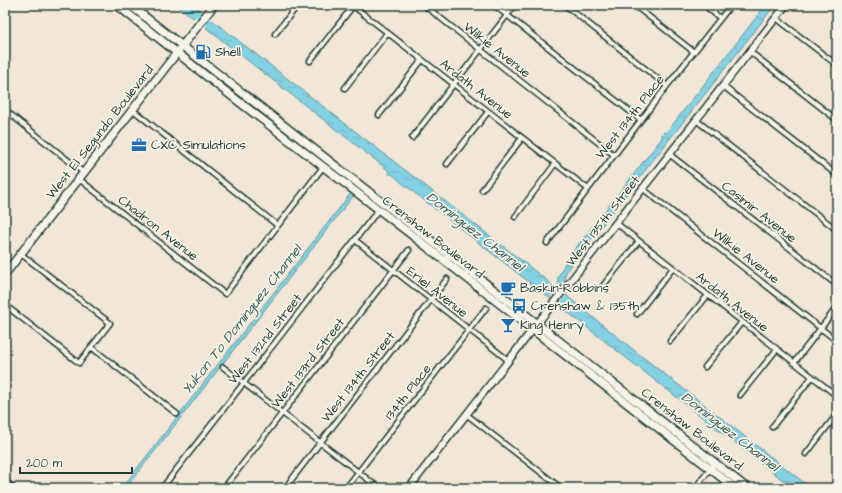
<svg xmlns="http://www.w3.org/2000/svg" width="842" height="493" viewBox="0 0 842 493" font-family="'Architects Daughter',sans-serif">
	<defs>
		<pattern id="water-ripples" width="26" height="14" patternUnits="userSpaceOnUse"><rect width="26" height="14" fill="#84d1e3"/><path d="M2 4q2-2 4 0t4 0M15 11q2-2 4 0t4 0" fill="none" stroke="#72b4c3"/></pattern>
	</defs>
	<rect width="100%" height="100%" fill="#f2e6d6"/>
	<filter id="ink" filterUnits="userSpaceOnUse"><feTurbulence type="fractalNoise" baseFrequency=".025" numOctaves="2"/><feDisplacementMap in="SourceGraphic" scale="8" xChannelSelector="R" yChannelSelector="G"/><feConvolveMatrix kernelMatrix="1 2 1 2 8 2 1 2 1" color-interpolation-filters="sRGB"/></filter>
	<g filter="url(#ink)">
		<!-- water -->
		<path fill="url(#water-ripples)" stroke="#5c969d" d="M177,5H194L200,10L193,18Z
			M766,5H775L567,270C563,279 563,289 568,297L640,355L811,488H793L402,183L392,174H389L388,170L206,28L212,20L558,289V277L567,259L662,138V134L664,132L666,133Z
			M351,193L354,195L126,488H122Z"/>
		<!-- pier -->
		<path fill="#f2e6d6" d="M563,280L567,294L559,305L550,298L558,287V283L560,285Z"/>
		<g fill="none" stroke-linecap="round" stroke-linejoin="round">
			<!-- river -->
			<path stroke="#84d1e3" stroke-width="7" d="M186,5L216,28"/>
			<!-- street casing -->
			<g stroke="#1f3d34" stroke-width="7">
				<path id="street" d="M352,5L588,189
					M424,5L614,155
					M494,5L641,120
					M565,5L667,86
					M634,5L694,52
					M704,5L720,18
					M776,18L837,65
					M275,34L298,5
					M749,51L837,120
					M310,61L353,6
					M723,86L837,175
					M345,88L387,33
					M5,110L84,173
					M133,110L277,225
					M379,115L422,60
					M696,120L837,230
					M412,138L515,5
					M669,154L837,285
					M447,164L488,112
					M79,179L225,294L323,167
					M642,188L837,341
					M482,190L522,138
					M515,217L555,164
					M616,223L837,396
					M355,240L508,360
					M547,243L667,86L731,5
					M602,287L639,241
					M5,305L79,363L110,323L21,254
					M637,314L673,268
					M670,341L708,295
					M91,347L177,414
					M794,363L837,307
					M223,367L379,488
					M705,367L742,322
					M740,395L777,349
					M466,414L561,488
					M772,427L812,377
					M806,454L837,414
					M5,481L14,488
					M162,488L379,209
					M224,488L409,250
					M285,488L447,279
					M346,488L486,308
					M695,488L715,463"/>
			</g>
			<!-- secondary casing -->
			<g stroke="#1f3d34" stroke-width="9">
				<path id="secondary" d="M409,488L786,5"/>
			</g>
			<!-- primary casing -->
			<g stroke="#1f3d34" stroke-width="10">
				<path id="primary" d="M117,5L224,90L417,239L735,488
					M130,5L747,488
					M5,274L214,5"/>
			</g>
			<!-- street -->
			<use href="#street" stroke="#f7f3e8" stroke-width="4"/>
			<!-- secondary -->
			<use href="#secondary" stroke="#f7f3e8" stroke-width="6"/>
			<!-- primary -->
			<use href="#primary" stroke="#f7f3e8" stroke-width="7"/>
		</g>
	</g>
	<!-- icons -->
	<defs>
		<g id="fuel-bare" transform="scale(1.2)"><path d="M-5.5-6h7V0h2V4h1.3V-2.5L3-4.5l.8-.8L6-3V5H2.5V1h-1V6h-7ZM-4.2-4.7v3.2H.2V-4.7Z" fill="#1f6fb2" stroke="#f7f3e8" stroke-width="2.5" paint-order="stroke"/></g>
		<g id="office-bare" transform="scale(1.2)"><path d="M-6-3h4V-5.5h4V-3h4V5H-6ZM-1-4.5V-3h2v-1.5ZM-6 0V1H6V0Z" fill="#1f6fb2" stroke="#f7f3e8" stroke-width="2.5" paint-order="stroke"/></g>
		<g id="cafe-bare" transform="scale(1.2)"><path d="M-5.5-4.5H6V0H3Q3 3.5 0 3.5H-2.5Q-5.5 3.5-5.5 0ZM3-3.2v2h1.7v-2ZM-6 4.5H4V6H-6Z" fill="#1f6fb2" stroke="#f7f3e8" stroke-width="2.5" paint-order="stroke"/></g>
		<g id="bus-bare" transform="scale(1.2)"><path d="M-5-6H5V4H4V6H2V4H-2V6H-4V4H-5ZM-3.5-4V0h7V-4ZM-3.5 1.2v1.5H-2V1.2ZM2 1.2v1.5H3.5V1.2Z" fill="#1f6fb2" stroke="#f7f3e8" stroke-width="2.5" paint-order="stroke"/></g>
		<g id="bar-bare" transform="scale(1.2)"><path d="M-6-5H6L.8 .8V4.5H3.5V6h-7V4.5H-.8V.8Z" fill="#1f6fb2" stroke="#f7f3e8" stroke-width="2.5" paint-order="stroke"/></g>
	</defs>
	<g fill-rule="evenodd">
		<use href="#fuel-bare" x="203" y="52"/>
		<use href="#office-bare" x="139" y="145"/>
		<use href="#cafe-bare" x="508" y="288"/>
		<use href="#bus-bare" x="519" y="306"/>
		<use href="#bar-bare" x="508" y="325"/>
	</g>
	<g text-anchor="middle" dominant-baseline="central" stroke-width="3.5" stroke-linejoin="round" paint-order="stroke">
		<!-- street labels -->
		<g font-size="13" fill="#1f3d34" stroke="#f7f3e8">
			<text transform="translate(497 50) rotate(38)">Wilkie Avenue</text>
			<text transform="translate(476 89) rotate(38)">Ardath Avenue</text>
			<text transform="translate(630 117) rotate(-52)">West 134th Place</text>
			<text transform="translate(100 132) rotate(-52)">West El Segundo Boulevard</text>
			<text transform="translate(759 212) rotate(38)">Casimir Avenue</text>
			<text transform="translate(603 221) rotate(-52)">West 135th Street</text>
			<text transform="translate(158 228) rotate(38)">Chadron Avenue</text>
			<text transform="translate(433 237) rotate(38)">Crenshaw Boulevard</text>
			<text transform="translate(746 256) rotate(38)">Wilkie Avenue</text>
			<text transform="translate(437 292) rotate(38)">Eriel Avenue</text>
			<text transform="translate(732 302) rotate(38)">Ardath Avenue</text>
			<text transform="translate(265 339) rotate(-52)">West 132nd Street</text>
			<text transform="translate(308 363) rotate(-52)">West 133rd Street</text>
			<text transform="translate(358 377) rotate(-52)">West 134th Street</text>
			<text transform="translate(408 392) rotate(-52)">134th Place</text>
			<text transform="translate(692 429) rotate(38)">Crenshaw Boulevard</text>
		</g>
		<!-- poi labels -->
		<g font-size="13" fill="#1f3d34" stroke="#f7f3e8" text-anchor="start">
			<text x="215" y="52">Shell</text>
			<text x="151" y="145">CXC Simulations</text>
			<text x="520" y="288">Baskin-Robbins</text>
			<text x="531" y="306">Crenshaw &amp; 135th</text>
			<text x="520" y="325">King Henry</text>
		</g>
		<!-- water labels -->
		<g font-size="14" font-style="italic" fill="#335b57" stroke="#f7f3e8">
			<text transform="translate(475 232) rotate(38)">Dominguez Channel</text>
			<text transform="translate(242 320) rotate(-52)">Yukon To Dominguez Channel</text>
			<text transform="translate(730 432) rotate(38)">Dominguez Channel</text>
		</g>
	</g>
	<!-- margin -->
	<rect width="842" height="493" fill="none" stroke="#f7f3e8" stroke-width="20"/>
	<rect x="10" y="10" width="822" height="473" fill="none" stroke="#1f3d34" stroke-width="1.5" filter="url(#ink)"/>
	<!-- scale -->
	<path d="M20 467v6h112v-6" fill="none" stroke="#1f3d34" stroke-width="2"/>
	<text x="26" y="467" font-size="12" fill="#1f3d34" stroke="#f7f3e8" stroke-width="3" paint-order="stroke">200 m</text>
</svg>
